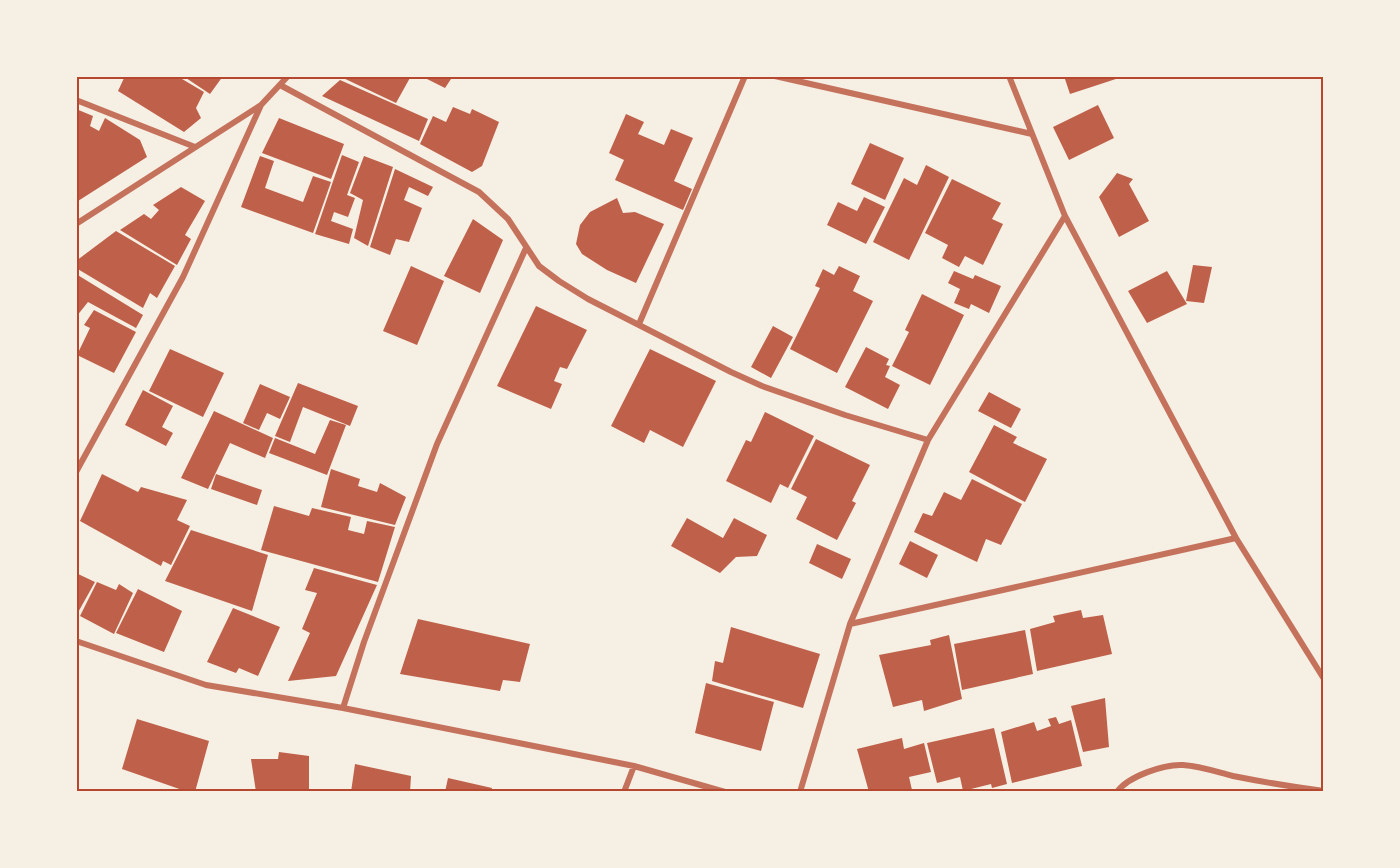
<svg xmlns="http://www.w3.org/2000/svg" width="1400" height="868" viewBox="0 0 1400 868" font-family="'Fira Sans Condensed',sans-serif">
	<rect width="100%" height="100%" fill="#f6efe4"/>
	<!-- building -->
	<path fill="#bf614a" d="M125,76H177L204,92L196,108L201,118L184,132L118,91Z
		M183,76H223L210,94Z
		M339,76H411L396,103Z
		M421,76H453L445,88Z
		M1064,76H1122V77L1070,94Z
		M340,80L428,119L419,141L322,96Z
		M1098,105L1114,138L1069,160L1053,127Z
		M453,107L470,114L472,109L499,122L482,166L472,172L420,144L433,116L446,122Z
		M76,109L93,116L90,126L99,131L105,118L140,140L147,157L78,201L76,200Z
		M626,114L644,122L638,134L664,145L671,129L693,138L674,181L692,189L683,210L615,180L624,160L609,153Z
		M279,118L344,144L331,179L262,153Z
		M870,143L904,158L885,200L851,184Z
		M342,155L359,162L347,195L355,198L348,217L334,212L331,221L353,229L349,244L315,234Z
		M260,156L274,161L265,188L303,202L313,176L331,182L313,233L241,207Z
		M364,156L393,167L368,246L354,238L363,200L350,193Z
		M926,165L949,177L909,260L873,242L904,178L917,185Z
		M395,169L433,187L428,196L409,187L404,200L422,208L409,242L396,239L390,255L370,247Z
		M1117,173L1133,179L1129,184L1149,221L1119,237L1099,197Z
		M952,179L1001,203L992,219L1003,224L983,265L965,256L959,267L942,258L948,245L925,233Z
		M181,187L205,201L185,235L191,239L177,265L120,230L144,214L151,219L159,210L153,205Z
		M864,197L885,207L866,244L827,225L838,202L857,211Z
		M617,198L623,213L635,212L664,224L636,283L607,270L582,254L576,244L580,225L590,212Z
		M473,219L503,240L480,293L444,276Z
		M116,231L175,266L157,298L150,293L143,308L76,268V261Z
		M1193,265L1212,267L1204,303L1186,301Z
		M411,266L444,281L417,345L383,331Z
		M839,266L860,276L853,291L873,301L837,373L790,349L820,288L815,286L823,269L834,275Z
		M954,271L973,279L975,275L1001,286L989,313L971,304L969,309L954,303L960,289L948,283Z
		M1167,271L1187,304L1147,323L1128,291Z
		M76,274L143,315L136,328L88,302L76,317Z
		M922,294L964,315L930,385L892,366L909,332L905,330Z
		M536,306L587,330L567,369L560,367L554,381L562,384L551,409L497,386Z
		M94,310L136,332L114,373L77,355L90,328L84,325Z
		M773,326L793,337L771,378L751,367Z
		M866,347L889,359L886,365L890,366L885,377L900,385L888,409L845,387Z
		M170,349L224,373L203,417L149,391Z
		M650,349L716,381L683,447L650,430L644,443L611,426Z
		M298,383L358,406L350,426L303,407L290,442L275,436Z
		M260,384L290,397L280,419L267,413L259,430L243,423Z
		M143,390L173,406L162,427L173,433L166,446L125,425Z
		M989,392L1021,409L1011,428L978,411Z
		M214,411L273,438L265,458L230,443L208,489L181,478Z
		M765,412L814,436L788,488L780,484L771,503L726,481L746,440L751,442Z
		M330,420L346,425L327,475L269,453L275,438L315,454Z
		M994,425L1017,437L1013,443L1047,459L1025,502L969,472Z
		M816,439L870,465L852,501L856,503L837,540L796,519L807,497L791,489Z
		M331,469L360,479L358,486L377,492L380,483L406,497L395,525L321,507Z
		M102,474L138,492L141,487L187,500L177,520L190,526L171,565L163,561L161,566L80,521Z
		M216,474L262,490L257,505L211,489Z
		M972,479L1022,504L1001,545L986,539L977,562L914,532L923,513L932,516L944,492L961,500Z
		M274,506L309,516L312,508L351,517L348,530L364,534L367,521L395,527L378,582L261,550Z
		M687,518L723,538L734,518L767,535L757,556L736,557L720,573L671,546Z
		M191,530L268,555L252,611L165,581Z
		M910,541L938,555L927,578L899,564Z
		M817,544L851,559L842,579L809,563Z
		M314,568L377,585L336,676L288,681L310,633L302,629L317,593L305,590Z
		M76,573L95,582L76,616Z
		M97,582L116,590L119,584L133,593L114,634L80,616Z
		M138,589L182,611L164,652L116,633Z
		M233,608L280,627L258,676L239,668L236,673L207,662Z
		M1081,610L1083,618L1103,615L1112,654L1037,671L1030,629L1055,622L1053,616Z
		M418,619L530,644L520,682L503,680L500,691L400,674Z
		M731,627L820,654L803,708L712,681L715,661L723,663Z
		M1025,630L1033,674L962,690L954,644Z
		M949,635L962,699L924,711L922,700L893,707L879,655L931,645L930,640Z
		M706,683L774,702L761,751L695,733Z
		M1105,698L1109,747L1083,752L1071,706Z
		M1056,717L1059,724L1071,720L1082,766L1012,783L1001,732L1034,722L1037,731L1051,726L1048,719Z
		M137,719L209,741L195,792H188L122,769Z
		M994,728L1007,784L992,788L991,784L963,791L960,777L937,783L927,743Z
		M902,738L904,749L924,743L931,772L909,777L912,790L869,792L857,749Z
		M279,752L309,756V792H256L251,759H278Z
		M355,764L411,776L410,792H351Z
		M448,778L492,788L491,792H445Z"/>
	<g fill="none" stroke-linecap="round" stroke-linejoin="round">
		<!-- minor -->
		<path stroke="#c5725c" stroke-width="6" d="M775,76L1032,134
			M1009,76L1065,216L1236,538L1324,679
			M280,85L479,192L508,219L539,266L559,281L588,299L731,372L762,386L845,415L928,440
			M76,100L195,147
			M76,224L261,105L288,76
			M639,324L745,76
			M76,472L183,277L261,105
			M850,624L1236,538
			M76,641L206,685L343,708L634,766L725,792
			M343,708L364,642L437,444L526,248
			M624,792L634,766
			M800,792L850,624L928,440L1065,216
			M1117,792C1128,776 1165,764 1183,765C1200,766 1217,772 1233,776C1263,782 1293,787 1324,791"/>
	</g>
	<!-- border -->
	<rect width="1400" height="868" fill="none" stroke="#f6efe4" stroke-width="156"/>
	<rect x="78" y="78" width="1244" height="712" fill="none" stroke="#b5482f" stroke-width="2"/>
</svg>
